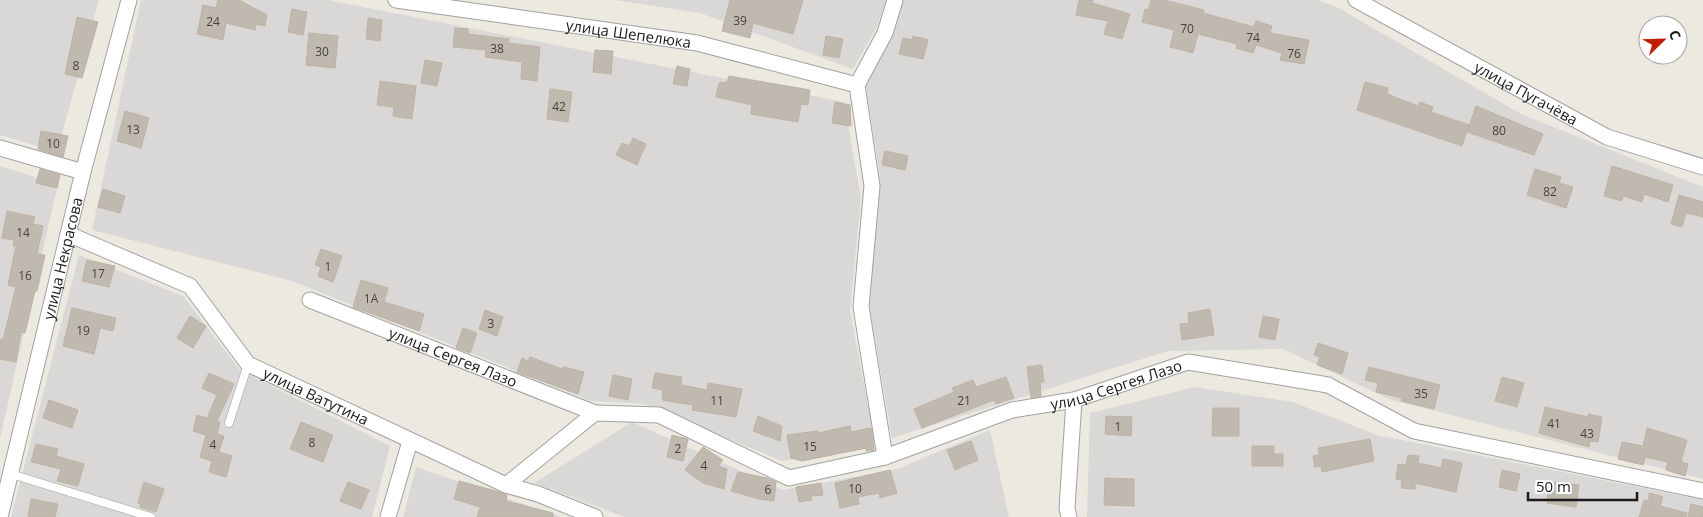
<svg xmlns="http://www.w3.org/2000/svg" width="1703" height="517" viewBox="0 0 1703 517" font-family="'Open Sans',sans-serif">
	<rect width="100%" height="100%" fill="#eceae0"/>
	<!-- residential -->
	<path fill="#d9d8d7" d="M0,0H99L57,152L0,135Z
		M141,0H328L844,102L861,198L850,311L876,447L782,461L644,404L591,401L292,281L92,230Z
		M615,0H886L877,27L853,69L700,13Z
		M902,0H1317L1337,7L1521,114L1703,187V479L1391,400L1283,349L1168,351L892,438L869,304L880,176L866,86Z
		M0,166L58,184L0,438Z
		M79,255L183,296L240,370L390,446L372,517H11Z
		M1194,387L1293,402L1377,435L1703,500V517H1087L1090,413Z
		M632,422L783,490L897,469L990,430L1009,517H625L534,483Z
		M416,467L561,517H403Z"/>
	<!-- building -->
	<path fill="#c0b9b0" stroke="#bdb2a3" d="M218,0H239L267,15L265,26L256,24L255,30L226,23L223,40L197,34L203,5L216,8Z
		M730,0H803L793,34L753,23L750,38L722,31Z
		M1079,0H1093L1092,3L1130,14L1122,39L1104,34L1108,21L1076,15Z
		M1151,0H1164L1204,10L1203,13L1254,27L1256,21L1272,26L1270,33L1309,40L1304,64L1280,60L1282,53L1256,45L1253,53L1236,48L1237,44L1198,34L1193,53L1170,47L1174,30L1142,22L1145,9L1148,10Z
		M292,9L307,12L303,35L288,32Z
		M77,17L98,22L82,78L65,74Z
		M368,18L382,20L380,41L366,39Z
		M455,28L468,29V34L509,39L508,43L540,47L537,81L521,79L522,62L485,57L486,50L453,47Z
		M309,33L338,36L335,68L306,65Z
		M826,36L843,39L839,58L823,55Z
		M913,36L928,40L923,59L899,54L903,38L912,40Z
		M595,50L613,51L611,74L593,72Z
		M425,60L442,63L437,86L421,83Z
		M677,66L690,69L687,86L673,84Z
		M729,76L810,90L808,105L801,104L798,122L751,114L752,105L716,97L719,83L727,82Z
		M380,81L416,86L412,119L393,116L394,107L377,105Z
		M1365,82L1388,88L1387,94L1418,106L1420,102L1433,107L1431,112L1469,125L1462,146L1357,110Z
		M550,89L572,92L568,122L547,119Z
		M835,102L850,105L851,126L832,123Z
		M1476,106L1543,134L1534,155L1467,132Z
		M125,111L149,118L141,148L117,141Z
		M41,131L68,136L63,157L38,149Z
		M633,138L646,144L637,165L616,155L622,143L629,146Z
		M885,151L908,156L905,170L882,165Z
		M1612,166L1673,185L1668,202L1644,194L1642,202L1623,196L1622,201L1604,196Z
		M40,169L60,175L57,188L36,183Z
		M1535,169L1561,177L1559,183L1573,187L1566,208L1527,195Z
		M103,189L125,196L120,213L98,207Z
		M1679,195L1703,202V217L1686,213L1682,227L1671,224Z
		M7,211L35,217L33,224L43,226L37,254L45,255L37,291H35L25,333L21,332L16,362L0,359V339L3,340L16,287L8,285L16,246H13L14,240L2,238Z
		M321,249L342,256L333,282L318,276L321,267L315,265Z
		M87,260L115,266L109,287L82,281Z
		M361,280L388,288L384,302L424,314L419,331L353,307Z
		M72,308L116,318L113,331L100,328L94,354L63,346Z
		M1210,309L1214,335L1182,340L1180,324L1189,323L1188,313Z
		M485,310L503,317L497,336L479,329Z
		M190,316L206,326L193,348L177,338Z
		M1263,316L1279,319L1275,340L1259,337Z
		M463,328L477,333L470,353L456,348Z
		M1318,343L1348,353L1342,374L1317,365L1320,357L1314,355Z
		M530,357L562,369L563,367L584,372L578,394L517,372L522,358L528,361Z
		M1042,365L1044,382H1040L1041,396L1031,398L1027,367Z
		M1369,367L1440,385L1434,409L1401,401L1402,398L1376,392L1378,383L1365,380Z
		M209,373L234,384L217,421L220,422L217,434L224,436L219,452L232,456L226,477L209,472L212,461L200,457L206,435L193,431L197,415L207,418L217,395L202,388Z
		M655,373L682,377L681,385L707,390L708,383L742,389L736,417L692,410L693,405L662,400L663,390L652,388Z
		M613,375L632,379L628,400L609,396Z
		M1006,377L1014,398L996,404L994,400L922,428L914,409L954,392L952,388L973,380L976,387Z
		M1502,377L1524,383L1517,407L1495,401Z
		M49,400L78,410L72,428L43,418Z
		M1545,407L1588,417V414L1602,417L1598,442L1590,441L1589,447L1539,433Z
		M1213,408H1239V436H1212Z
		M758,416L782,426L780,441L753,431Z
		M1106,416L1132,417L1131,436L1105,434Z
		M301,422L333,435L323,462L290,449Z
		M850,426L851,432L871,428L874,450L866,451V448L802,461L791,458L787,435L818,431V433Z
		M1647,428L1687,440L1681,462L1688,464L1685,476L1666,470L1668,462L1645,457L1643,465L1618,459L1622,442L1643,446Z
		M672,435L688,439L683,461L667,457Z
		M1370,439L1374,461L1322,472L1321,466L1315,467L1313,456L1319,455L1318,448Z
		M971,441L978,460L955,470L947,450Z
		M36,444L58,449L56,456L84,464L78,486L57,481L61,469L31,462Z
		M1252,446H1274V454H1283V466H1252Z
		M703,447L723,460L718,466L727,469L724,489L703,483L685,470Z
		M1408,455L1419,456L1418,463L1441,468L1443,459L1462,463L1456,492L1415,483V489L1401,488L1402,480L1396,479L1398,464L1406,465Z
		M890,470L897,493L880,498L879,493L858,497L859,504L840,508L835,483Z
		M1502,470L1520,474L1516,491L1499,487Z
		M738,472L767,478L776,482L774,501L759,499L731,491Z
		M1105,478L1134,479V506L1104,505Z
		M459,481L496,491L507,495L506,501L553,513V517H477L480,507L454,499Z
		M144,482L164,489L156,512L140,507V503H138Z
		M348,482L369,490L361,509L340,501Z
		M1555,482L1579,485L1576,507L1547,503L1549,487L1554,488Z
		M821,483L823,495L811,496L812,500L799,502L796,487Z
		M1649,493L1663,497L1660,506L1687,513L1686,517H1639L1644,500L1649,501Z
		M31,499L58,504L55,517H28Z
		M1691,504L1703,507V517H1688Z"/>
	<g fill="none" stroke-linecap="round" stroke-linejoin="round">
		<!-- service casing -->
		<g stroke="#a1a1a1" stroke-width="9">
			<path id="service" d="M229,423L248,364
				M11,474L151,517"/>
		</g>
		<!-- minor casing -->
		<g stroke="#a1a1a1" stroke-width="17">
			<g id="minor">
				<path id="s1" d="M396,0L697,43L857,85"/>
				<path id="s2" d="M1356,0L1607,137L1703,167"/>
				<path d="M0,148L83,172"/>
				<path id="s3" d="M68,234L190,286L248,364L506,485L538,494L595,517"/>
				<path id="s4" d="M310,300L595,413"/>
				<path d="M885,457L861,307L872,186L857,85L885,33L895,0"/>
				<path id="s5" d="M506,485L595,413L659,415L789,478L885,457L1012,410L1074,400L1188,362L1328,385L1414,431L1703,491"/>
				<path id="s6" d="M0,517L83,172L129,0"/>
				<path d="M388,517L410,441"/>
				<path d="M1069,517L1067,508L1074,400"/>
			</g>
		</g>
		<!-- service -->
		<use href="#service" stroke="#fff" stroke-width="8"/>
		<!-- minor -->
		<use href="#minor" stroke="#fff" stroke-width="15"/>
	</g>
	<g text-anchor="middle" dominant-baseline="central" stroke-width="4.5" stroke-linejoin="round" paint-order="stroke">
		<!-- number labels -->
		<g font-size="12" fill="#444240">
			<text x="740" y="20">39</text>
			<text x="213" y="21">24</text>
			<text x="1187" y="28">70</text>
			<text x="1253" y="37">74</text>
			<text x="497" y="48">38</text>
			<text x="322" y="51">30</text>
			<text x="1294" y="53">76</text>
			<text x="76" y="65">8</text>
			<text x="559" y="106">42</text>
			<text x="133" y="129">13</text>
			<text x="1499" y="130">80</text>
			<text x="53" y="143">10</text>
			<text x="1550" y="191">82</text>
			<text x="23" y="232">14</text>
			<text x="328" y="266">1</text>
			<text x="98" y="273">17</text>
			<text x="25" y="275">16</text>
			<text x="371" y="298">1А</text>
			<text x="491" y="323">3</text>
			<text x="83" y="330">19</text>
			<text x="1421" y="393">35</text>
			<text x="717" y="400">11</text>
			<text x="964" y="400">21</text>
			<text x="1554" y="423">41</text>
			<text x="1118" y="426">1</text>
			<text x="1587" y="433">43</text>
			<text x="312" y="442">8</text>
			<text x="213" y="444">4</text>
			<text x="810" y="446">15</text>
			<text x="678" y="448">2</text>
			<text x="704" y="465">4</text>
			<text x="855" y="488">10</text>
			<text x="768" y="489">6</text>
		</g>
		<!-- street labels -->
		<g font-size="15" fill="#1a1a1a" stroke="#fff">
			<text stroke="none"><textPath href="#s1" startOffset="235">улица Шепелюка</textPath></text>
			<text stroke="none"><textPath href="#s2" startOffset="194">улица Пугачёва</textPath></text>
			<text stroke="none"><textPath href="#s6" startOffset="266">улица Некрасова</textPath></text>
			<text stroke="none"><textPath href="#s4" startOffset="154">улица Сергея Лазо</textPath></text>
			<text stroke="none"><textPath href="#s5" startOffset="664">улица Сергея Лазо</textPath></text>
			<text stroke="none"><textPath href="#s3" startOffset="305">улица Ватутина</textPath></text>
		</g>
	</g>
	<!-- north arrow -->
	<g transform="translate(1663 40) rotate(67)"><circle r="24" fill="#ffffff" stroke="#a3a3a3"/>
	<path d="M0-4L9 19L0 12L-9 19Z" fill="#c01d05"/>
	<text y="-8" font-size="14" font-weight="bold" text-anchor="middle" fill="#1a1a1a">С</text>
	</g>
	<!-- scale -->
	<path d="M1528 492v8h109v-8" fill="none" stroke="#1a1a1a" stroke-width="2.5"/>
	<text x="1536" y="492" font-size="15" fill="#1a1a1a" stroke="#ffffff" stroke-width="4" paint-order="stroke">50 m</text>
</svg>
